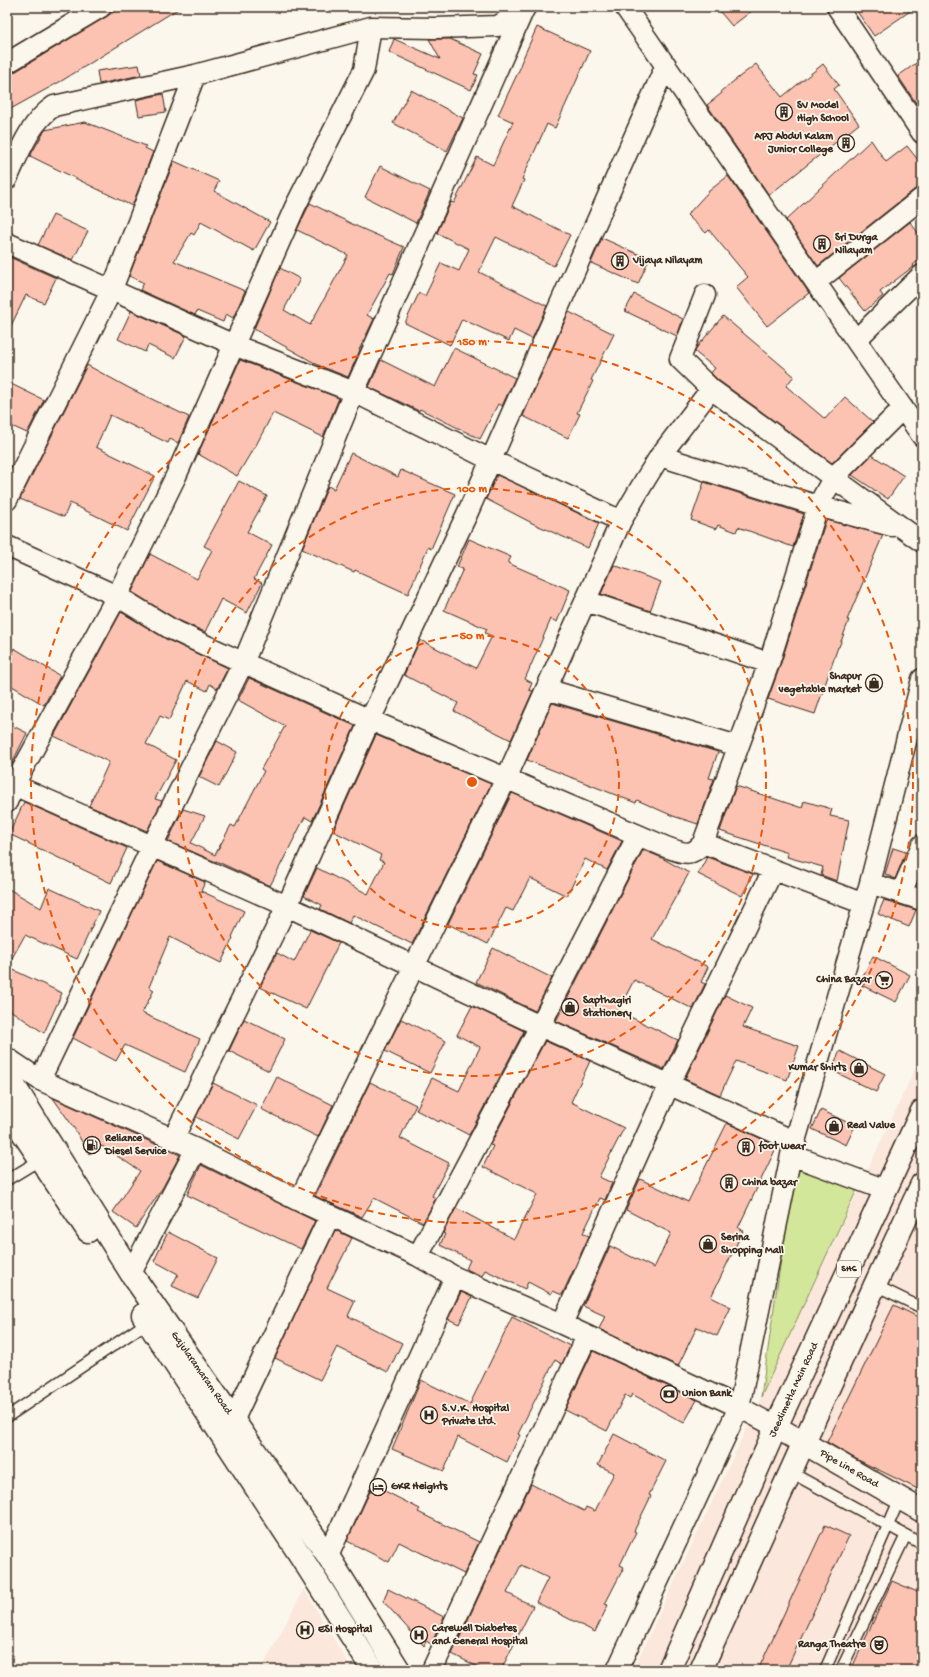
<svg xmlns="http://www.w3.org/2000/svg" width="929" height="1677" viewBox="0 0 929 1677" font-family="'Gochi Hand',sans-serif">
	<rect width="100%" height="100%" fill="#fbf7ec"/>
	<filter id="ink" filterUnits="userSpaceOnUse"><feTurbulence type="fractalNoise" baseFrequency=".025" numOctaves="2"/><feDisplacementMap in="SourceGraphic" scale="8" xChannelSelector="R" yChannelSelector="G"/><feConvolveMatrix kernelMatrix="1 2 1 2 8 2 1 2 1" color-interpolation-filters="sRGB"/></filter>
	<g filter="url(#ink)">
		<!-- built -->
		<path fill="#fbe7db" d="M922,1054V1670H633L728,1468Z
			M304,1589L352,1670H261Z"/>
		<!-- green -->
		<path fill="#d3e79b" stroke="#87885c" d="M795,1163L859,1185L761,1397Z"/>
		<!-- building -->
		<path fill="#fcc3b2" stroke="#3b2a1e" d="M122,7H181L63,80L7,111V74L13,73Z
			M716,7H757L732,26Z
			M854,7H916L874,36Z
			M537,27L590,51L555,128L547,124L522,179L524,180L512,206L570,235L554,266L496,237L479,272L547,306L532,339L514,330L509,341L462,319L450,345L405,323L419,293L425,296L441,263L459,271L469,249L437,233L451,202L454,203L477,157L493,165L513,122L498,115L521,66L520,65Z
			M394,39L440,59L429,39H450L483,54L474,74L478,75L471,90L389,52Z
			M922,59V98L916,103L898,76Z
			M756,64L782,97L823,64L839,85L834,89L859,124L769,195L707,105L722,93L721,91Z
			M139,65L141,75L99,84L97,71Z
			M411,90L463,118L447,151L393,123Z
			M163,94L166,112L139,116L136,100Z
			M85,122L146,146L145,148L153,152L132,206L30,156L45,130Z
			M871,140L886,162L907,146L922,165V186L915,189L818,266L786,220Z
			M174,161L219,181L214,191L270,222L254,251L201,222L194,235L191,233L174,261L245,291L233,318L226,314L223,322L197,311L195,315L140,290L144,283L129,276Z
			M380,166L430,191L416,223L365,197Z
			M728,176L809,293L767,326L736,287L748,277L709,230L706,233L687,215L709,191Z
			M310,203L356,226L404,247L393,274L390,273L367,315L374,319L359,350H360L348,377L320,366L254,329L280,268L300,279L284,310L310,325L348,255L297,230Z
			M53,215L88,231L73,260L38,245Z
			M910,222L922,238V258L913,265L914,266L880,292L883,296L865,311L839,278Z
			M602,238L649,259L638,284L591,263Z
			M7,256L56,278L44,303L26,295L7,334Z
			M634,294L683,319L677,336L625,311Z
			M131,311L186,336L175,358L148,345L145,352L118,339Z
			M569,312L614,334L591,380L593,381L577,413L580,414L568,438L523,416Z
			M723,316L794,376L786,386L825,419L845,397L873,422L832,463L718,380L711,373L715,368L695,352L697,347Z
			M454,348L515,378L502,406L498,404L480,439L420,409L419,411L369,387L381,360L435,387Z
			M240,360L339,398L323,437L273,413L254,449H253L237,476L198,454Z
			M87,365L129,388L189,417L178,443L170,439L168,443L110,415L96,447L155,476L127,531L70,503L64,517L20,499Z
			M7,382L44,400L27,433L7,424Z
			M351,453L398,477L401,470L455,494L431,549L428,547L408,594L355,570L354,572L302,549L328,486L334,489Z
			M872,455L904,476L888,499L852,475Z
			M497,475L599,523L588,548L532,523L486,499Z
			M239,481L267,496L247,532L272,545L254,579L262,583L247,613L221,599L205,632L176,619L132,592L150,554L197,579L212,550L204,546Z
			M704,482L804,514L793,547L738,527L736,532L718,525L716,529L691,520Z
			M826,520L883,535L847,620H849L839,647H838L815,714L768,699L780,666Z
			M469,539L511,557L508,563L570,590L557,622L551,619L525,679L532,683L529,690L533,691L511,740L454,711L458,703L404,675L420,640L476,668L492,636L485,633L487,629L444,610L463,569L457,567Z
			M614,565L661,582L650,611L601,594Z
			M121,612L166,639L228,668L217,689L210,684L207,691L187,681L169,720L160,716L146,744L176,760L155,799L162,801L147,831L89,806L109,762L54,736Z
			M14,648L60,676L44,705L7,683V661Z
			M249,678L355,726L312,821L305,817L270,886L216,861V862L168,841L183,809L205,816L191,843L215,855L231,825L235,827L264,771L261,769L285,726L238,700Z
			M552,703L718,752L709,778L714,779L698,824L673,816L637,800L636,803L527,760Z
			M7,723L27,733L8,771H7Z
			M376,735L491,784L412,944L353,915L349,923L320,909L322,905L304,896L317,868L368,894L384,862L379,860L381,855L333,831Z
			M217,741L237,752L219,787L199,777Z
			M736,786L802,808L804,801L832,809L830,816L849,820L837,881L821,875L823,867L787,857L788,853L720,831Z
			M512,793L622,841L607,870L585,859L567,896L530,878L513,911L506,908L488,944L448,924Z
			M24,802L127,848L111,883L9,834Z
			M893,848L906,852L895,879L885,874Z
			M643,850L660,857L689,873L652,939L708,967L701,982L705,984L693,1009L634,980L618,1011L678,1040L664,1069L556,1021Z
			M707,857L753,874L742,896L698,874Z
			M157,861L205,882L201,891L244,911L232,937L233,938L221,963L170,937L149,987L154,990L142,1013L200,1039L185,1072L125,1045L116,1061L73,1038Z
			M7,888L41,908L49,888L99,911L77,959L25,935L7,967Z
			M884,900L916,910L909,927L878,914Z
			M310,930L339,943L306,1009L260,987L277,953L294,962Z
			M493,948L552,978L535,1011L476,982Z
			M873,956L910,975L896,1002L859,984Z
			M7,967L62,993L44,1033L7,1008Z
			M725,995L752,1008L743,1027L799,1046L787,1080L736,1061L720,1095L685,1079Z
			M472,1006L524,1031L469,1135L440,1120L439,1122L416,1110L432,1078L459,1091L480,1047L457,1035Z
			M244,1019L285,1039L269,1071L229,1051Z
			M401,1019L446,1041L430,1073L385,1051Z
			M545,1041L590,1061L571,1102L624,1128L599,1177L612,1183L605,1200L600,1198L583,1233L589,1236L562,1295L553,1291L551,1294L528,1282L525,1289L485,1270L482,1276L466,1269L470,1260L440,1245L445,1234L443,1233L456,1208L514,1239L537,1194L483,1167L493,1146L490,1145Z
			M840,1051L885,1074L876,1092L831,1070Z
			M277,1077L333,1105L318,1137L261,1109Z
			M370,1082L416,1105L400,1138L449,1163L432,1196L436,1198L423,1223L374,1198L362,1217L315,1196Z
			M213,1083L257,1105L239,1139L196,1117Z
			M53,1098L180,1155L163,1187L136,1228L113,1212L140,1171L102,1146L89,1154L74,1128Z
			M821,1110L855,1126L846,1145L812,1129Z
			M727,1123L777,1146L738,1228L743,1231L711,1297L731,1307L717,1336L697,1327L678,1366L599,1329L605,1316L583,1306L610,1246L654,1268L671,1233L626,1210L640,1179L688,1202Z
			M201,1165L315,1221L301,1249L187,1195Z
			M335,1230L352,1238L327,1288L355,1301L348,1316L402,1343L388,1372L337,1347L320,1380L275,1358Z
			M168,1232L218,1258L198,1298L172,1286L178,1274L154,1261Z
			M461,1292L472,1297L459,1324L448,1319Z
			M894,1305L922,1319V1491L854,1458L827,1442Z
			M512,1317L570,1346L562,1364L555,1360L518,1434L520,1435L507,1462L458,1437L444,1471L392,1449L421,1380L470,1404Z
			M593,1351L697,1400L684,1423L632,1394L630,1398L625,1395L607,1431L565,1410Z
			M614,1434L666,1461L649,1495L651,1496L634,1531L636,1532L620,1565L624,1567L605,1604L608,1605L595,1632L536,1602L548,1578L521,1565L507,1593L533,1606L501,1670H484L452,1654L531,1484L584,1511L586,1507L595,1511L614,1473L598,1465Z
			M373,1485L420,1509L418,1512L479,1542L464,1574L399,1542L389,1562L347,1541Z
			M825,1525L849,1536L786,1670H758Z
			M892,1581L922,1594V1670H851Z
			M388,1589L444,1617L431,1644L426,1641L424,1646L383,1601Z"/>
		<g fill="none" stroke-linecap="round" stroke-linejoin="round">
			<!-- lane casing -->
			<g stroke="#3b2a1e" stroke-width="13">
				<path id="lane" d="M7,1180L40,1160
					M875,1285L922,1308
					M7,1417L148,1322
					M790,1472L922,1544
					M825,1670L900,1498
					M841,1670L906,1535"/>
			</g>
			<!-- street casing -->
			<g stroke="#3b2a1e" stroke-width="23">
				<path id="street" d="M625,7L922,436
					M837,7L922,133
					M7,63L101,7
					M7,179C19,153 30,122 54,106L195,75L371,27L436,28L498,26L525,8
					M7,243L234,345L354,392L491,460L621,521
					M816,282L922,198
					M705,295L680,359L711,389L922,542
					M856,340L922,275
					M660,456L818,506L892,526
					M7,500L112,289L195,75
					M7,546L117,596L171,629L207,646L370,720L666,847C683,853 691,858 703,843L864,904
					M586,601L769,663
					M546,689L738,746
					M7,782L287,906L540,1026L796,1142
					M7,802L14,785L117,596L176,476L295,207L364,70L371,27
					M703,843L769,663L818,506L833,478L903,408
					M870,883L922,900
					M901,893L922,845
					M7,1058L40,1080L196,1149L299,1201L418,1256L455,1277L562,1324L739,1407L776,1427
					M40,1080L152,846L244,661L354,392L524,9
					M173,1139L287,906L370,720L467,514L666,65
					M791,1155L886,1190
					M299,1201L506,779L621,521L645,480L660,456L711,389
					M418,1256L540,1026L638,835
					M131,1273L196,1149
					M562,1324L669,1085L773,870
					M234,1419L330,1215
					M328,1556L455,1277
					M432,1670L587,1336
					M617,1670L739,1407L791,1155L870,883L922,679"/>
			</g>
			<!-- secondary casing -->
			<g stroke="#3b2a1e" stroke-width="25">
				<path id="secondary" d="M7,1074L131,1273L328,1556L399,1670
					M7,1109L88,1231
					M143,1315L300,1555L373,1670
					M776,1427L922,1511"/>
			</g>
			<!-- primary casing -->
			<g stroke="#3b2a1e" stroke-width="25">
				<path id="primary" d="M669,1670L776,1427L922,1111
					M701,1670L875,1285L922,1184"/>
			</g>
			<!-- lane -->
			<use href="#lane" stroke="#fbf7ec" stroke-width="10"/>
			<!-- street -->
			<use href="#street" stroke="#fbf7ec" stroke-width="20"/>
			<!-- secondary -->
			<use href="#secondary" stroke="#fbf7ec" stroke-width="22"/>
			<!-- primary -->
			<use href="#primary" stroke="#fbf7ec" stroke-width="22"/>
		</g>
	</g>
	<!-- distance rings -->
	<g fill="none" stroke="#e8590c" stroke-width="2" stroke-dasharray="7 5">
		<circle cx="472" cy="782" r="147"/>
		<circle cx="472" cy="782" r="294"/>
		<circle cx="472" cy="782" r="441"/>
	</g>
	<!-- icons -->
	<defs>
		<g id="building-ring" transform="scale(0.9)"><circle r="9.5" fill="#fbf7ec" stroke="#3b2a1e" stroke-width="1.5"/><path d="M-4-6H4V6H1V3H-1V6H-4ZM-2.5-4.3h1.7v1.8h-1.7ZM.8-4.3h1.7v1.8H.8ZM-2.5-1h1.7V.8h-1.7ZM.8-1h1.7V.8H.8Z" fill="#3b2a1e"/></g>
		<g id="shop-ring" transform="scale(0.9)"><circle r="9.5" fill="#fbf7ec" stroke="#3b2a1e" stroke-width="1.5"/><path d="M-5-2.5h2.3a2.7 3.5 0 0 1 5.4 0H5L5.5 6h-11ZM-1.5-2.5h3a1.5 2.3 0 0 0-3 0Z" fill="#3b2a1e"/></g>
		<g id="supermarket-ring" transform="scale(0.9)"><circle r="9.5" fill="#fbf7ec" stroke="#3b2a1e" stroke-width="1.5"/><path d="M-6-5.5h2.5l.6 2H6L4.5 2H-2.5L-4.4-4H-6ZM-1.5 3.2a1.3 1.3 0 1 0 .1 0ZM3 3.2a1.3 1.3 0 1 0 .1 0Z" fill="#3b2a1e"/></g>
		<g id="fuel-ring" transform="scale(0.9)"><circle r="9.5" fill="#fbf7ec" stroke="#3b2a1e" stroke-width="1.5"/><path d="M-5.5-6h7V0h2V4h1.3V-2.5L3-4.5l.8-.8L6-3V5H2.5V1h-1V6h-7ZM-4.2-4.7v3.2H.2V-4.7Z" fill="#3b2a1e"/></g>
		<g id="bank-ring" transform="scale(0.9)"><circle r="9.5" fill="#fbf7ec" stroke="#3b2a1e" stroke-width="1.5"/><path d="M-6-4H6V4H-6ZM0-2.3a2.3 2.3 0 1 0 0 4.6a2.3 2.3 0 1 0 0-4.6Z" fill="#3b2a1e"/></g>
		<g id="hospital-ring" transform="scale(0.9)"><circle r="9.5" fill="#fbf7ec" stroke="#3b2a1e" stroke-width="1.5"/><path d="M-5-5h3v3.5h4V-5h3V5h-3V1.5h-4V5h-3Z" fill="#3b2a1e"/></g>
		<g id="hotel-ring" transform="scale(0.9)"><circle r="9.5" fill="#fbf7ec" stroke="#3b2a1e" stroke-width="1.5"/><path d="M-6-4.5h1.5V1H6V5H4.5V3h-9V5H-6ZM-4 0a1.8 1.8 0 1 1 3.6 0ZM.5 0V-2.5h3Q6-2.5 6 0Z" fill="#3b2a1e"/></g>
		<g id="theatre-ring" transform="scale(0.9)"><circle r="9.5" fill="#fbf7ec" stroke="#3b2a1e" stroke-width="1.5"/><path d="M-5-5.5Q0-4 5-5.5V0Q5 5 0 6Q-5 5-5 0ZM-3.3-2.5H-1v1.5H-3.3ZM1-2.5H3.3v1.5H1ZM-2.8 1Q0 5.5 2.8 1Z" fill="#3b2a1e"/></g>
	</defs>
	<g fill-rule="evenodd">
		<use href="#building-ring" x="784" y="112"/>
		<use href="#building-ring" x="846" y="143"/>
		<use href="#building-ring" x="822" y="244"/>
		<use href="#building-ring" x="620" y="261"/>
		<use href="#shop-ring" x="874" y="683"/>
		<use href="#supermarket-ring" x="884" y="980"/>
		<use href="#shop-ring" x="570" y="1007"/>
		<use href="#shop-ring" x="859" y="1068"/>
		<use href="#shop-ring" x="834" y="1126"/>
		<use href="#fuel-ring" x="92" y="1145"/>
		<use href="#building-ring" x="746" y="1147"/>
		<use href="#building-ring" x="729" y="1183"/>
		<use href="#shop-ring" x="708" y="1244"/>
		<use href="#bank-ring" x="669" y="1394"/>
		<use href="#hospital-ring" x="429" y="1415"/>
		<use href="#hotel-ring" x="378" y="1487"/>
		<use href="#hospital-ring" x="305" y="1630"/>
		<use href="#hospital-ring" x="419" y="1635"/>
		<use href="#theatre-ring" x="879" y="1645"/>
	</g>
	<g text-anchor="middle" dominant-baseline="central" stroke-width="3.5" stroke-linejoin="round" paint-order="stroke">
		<!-- shield labels -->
		<rect fill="#fbf7ec" stroke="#75685c" stroke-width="1" x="837" y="1261" width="24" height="16" rx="3"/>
		<g font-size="10" font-weight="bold" fill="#3b2a1e">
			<text x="849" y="1269">SH6</text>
		</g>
		<!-- poi labels -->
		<g font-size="11" font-weight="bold" fill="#3b2a1e" stroke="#fbf7ec" text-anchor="start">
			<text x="797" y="106">SV Model<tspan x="797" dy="13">High School</tspan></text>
			<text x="833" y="137" text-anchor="end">APJ Abdul Kalam<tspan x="833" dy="13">Junior College</tspan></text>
			<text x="835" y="238">Sri Durga<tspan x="835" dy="13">Nilayam</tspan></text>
			<text x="633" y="261">Vijaya Nilayam</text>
			<text x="861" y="677" text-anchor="end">Shapur<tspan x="861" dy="13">vegetable market</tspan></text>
			<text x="871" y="980" text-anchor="end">China Bazar</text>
			<text x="583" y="1001">Sapthagiri<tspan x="583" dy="13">Stationery</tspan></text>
			<text x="846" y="1068" text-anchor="end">Kumar Shirts</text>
			<text x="847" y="1126">Real Value</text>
			<text x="105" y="1139">Reliance<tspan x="105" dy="13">Diesel Service</tspan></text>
			<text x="759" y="1147">foot wear</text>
			<text x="742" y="1183">China bazar</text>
			<text x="721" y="1238">Serina<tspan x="721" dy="13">Shopping Mall</tspan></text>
			<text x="682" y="1394">Union Bank</text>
			<text x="442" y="1409">S.V.K. Hospital<tspan x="442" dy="13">Private Ltd.</tspan></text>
			<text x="391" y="1487">GKR Heights</text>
			<text x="432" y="1629">Carewell Diabetes<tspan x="432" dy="13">and General Hospital</tspan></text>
			<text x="318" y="1630">ESI Hospital</text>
			<text x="866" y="1645" text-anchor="end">Ranga Theatre</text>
		</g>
		<!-- street labels -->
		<g font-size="11" fill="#3b2a1e" stroke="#fbf7ec">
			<text transform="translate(201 1373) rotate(55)">Gajularamaram Road</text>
			<text transform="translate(794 1390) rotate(-65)">Jeedimetla Main Road</text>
			<text transform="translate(849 1469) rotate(30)">Pipe Line Road</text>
		</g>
	</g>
	<circle cx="472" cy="782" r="6" fill="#e8590c" stroke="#fbf7ec" stroke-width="2"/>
	<g font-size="12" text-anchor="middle" font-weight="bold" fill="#e8590c" stroke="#fbf7ec" stroke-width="3.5" stroke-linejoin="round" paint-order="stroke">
		<text x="472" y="345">150 m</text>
		<text x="472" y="492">100 m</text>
		<text x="472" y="639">50 m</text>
	</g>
	<!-- margin -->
	<rect width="929" height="1677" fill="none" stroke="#fbf7ec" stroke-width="24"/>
	<rect x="12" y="12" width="905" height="1653" fill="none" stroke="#3b2a1e" stroke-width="1.5" filter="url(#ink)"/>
</svg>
